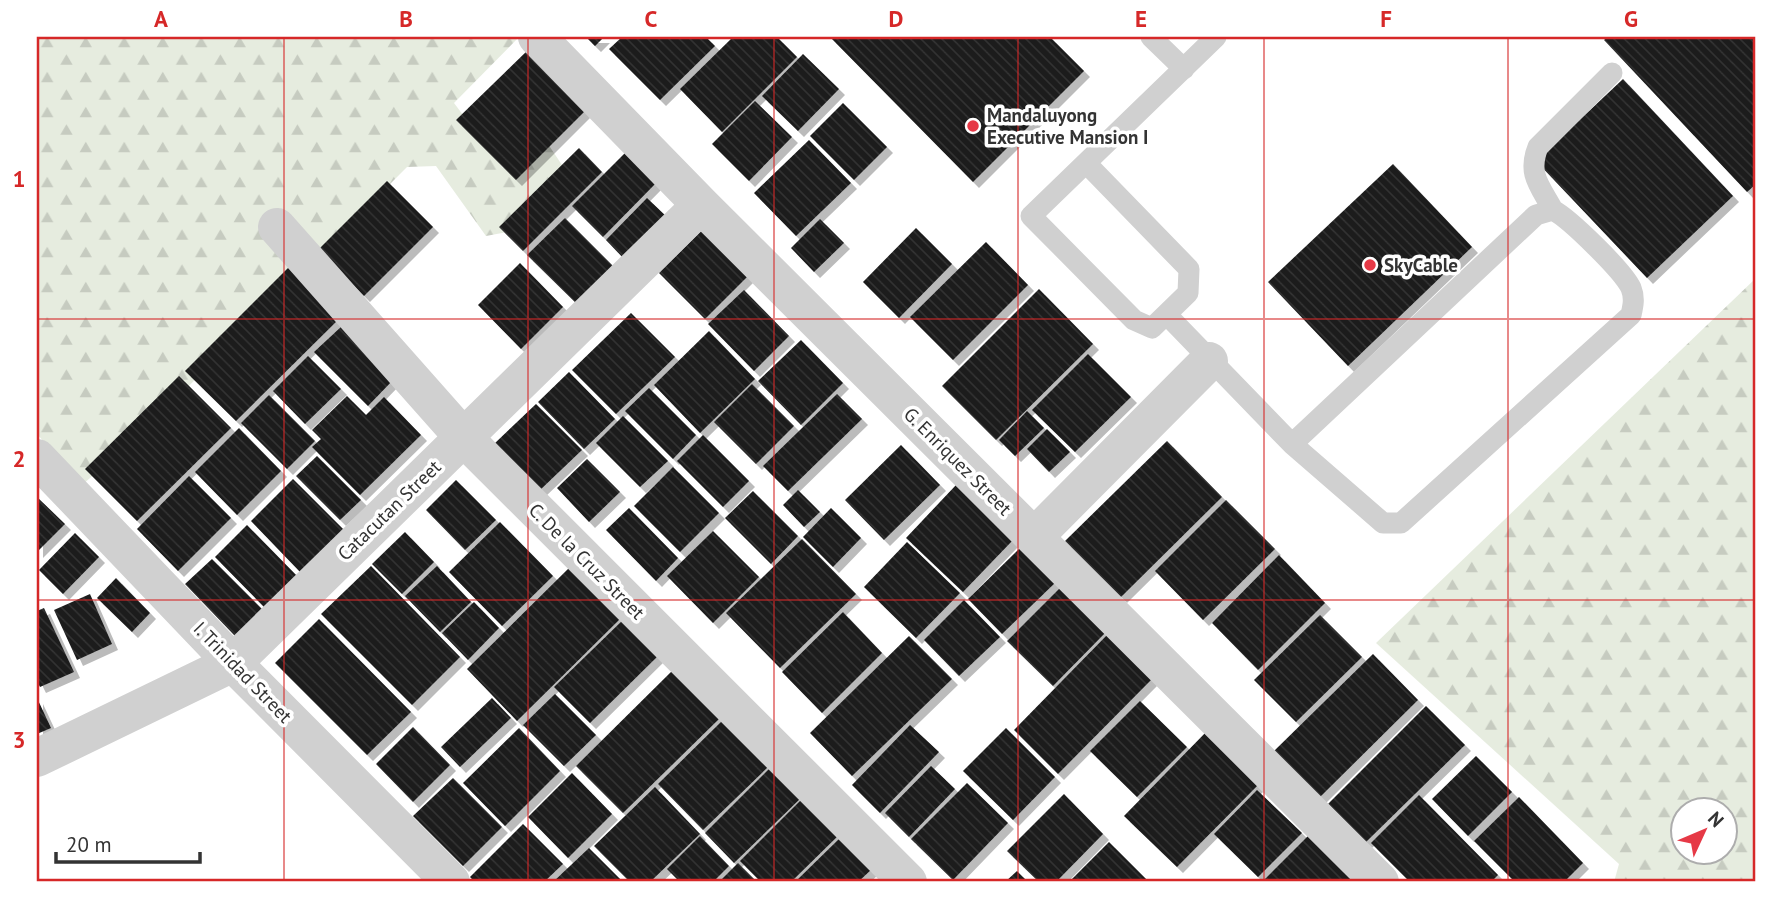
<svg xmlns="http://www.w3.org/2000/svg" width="1792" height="919" viewBox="0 0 1792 919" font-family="'PT Sans',sans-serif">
	<defs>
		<pattern id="forest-firs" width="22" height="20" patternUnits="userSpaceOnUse" patternTransform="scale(1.75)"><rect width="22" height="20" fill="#e6ecdf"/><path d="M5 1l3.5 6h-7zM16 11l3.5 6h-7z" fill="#c6cbc0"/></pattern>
		<pattern id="building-back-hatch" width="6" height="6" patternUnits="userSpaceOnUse" patternTransform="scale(1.75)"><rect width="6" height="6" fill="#1a1a1a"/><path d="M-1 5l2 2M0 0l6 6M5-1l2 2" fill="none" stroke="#333"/></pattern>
		<filter id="shadow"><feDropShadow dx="6" dy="6" stdDeviation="0" flood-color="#0004"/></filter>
	</defs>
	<rect width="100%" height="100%" fill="#fff"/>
	<!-- forest -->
	<path fill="url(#forest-firs)" fill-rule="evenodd" d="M37,37H519L454,103L503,168L542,135L576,186L529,228L486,236L436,166L407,167L143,432L82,485L37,434Z
		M1755,279V882H1614L1619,864L1376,643ZM1684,810H1726V852H1684Z"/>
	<!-- building -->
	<path fill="url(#building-back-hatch)" filter="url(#shadow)" d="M586,37H604L595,46Z
		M622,37H706L715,46L660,100L609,49Z
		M733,37H777L797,57L722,132L680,89Z
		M830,37H1050L1084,71L973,182Z
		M1607,37H1755V185L1747,192L1604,40Z
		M529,49L588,108L516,180L456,120Z
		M803,54L839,89L798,131L762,96Z
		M1623,79L1733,196L1647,278L1536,161Z
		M755,101L792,137L749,181L712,144Z
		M843,103L887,147L854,180L810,136Z
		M809,140L851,183L796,236L754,193Z
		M579,148L602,172L523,251L499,227Z
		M627,151L658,181L603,237L572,206Z
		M1393,164L1472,247L1348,366L1268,282Z
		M387,181L433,227L364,296L318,250Z
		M647,198L668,218L626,261L606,240Z
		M565,218L616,269L579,306L527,255Z
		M820,219L844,243L814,272L791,248Z
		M916,228L952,264L899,318L863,282Z
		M702,230L748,276L705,319L659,273Z
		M986,242L1028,285L953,360L910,317Z
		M520,263L563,307L521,349L478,305Z
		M289,267L340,318L236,421L185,371Z
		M1039,289L1093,344L996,440L942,386Z
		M744,290L789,336L754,371L708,324Z
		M631,313L675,357L616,414L572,370Z
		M342,326L394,379L368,406L314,352Z
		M709,331L755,379L700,433L654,385Z
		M801,340L843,383L801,425L758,381Z
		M1088,354L1131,397L1075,452L1032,410Z
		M308,356L341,389L305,424L273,391Z
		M569,372L615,419L584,449L538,402Z
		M179,376L231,428L137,521L85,469Z
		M752,384L794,426L756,464L714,422Z
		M649,388L696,435L673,459L625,411Z
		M837,394L862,419L788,491L763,466Z
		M269,395L315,441L287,469L241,423Z
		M347,396L366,415L384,397L421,435L360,495L312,447L321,439L312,430Z
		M536,404L582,450L539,491L494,444Z
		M1027,411L1044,428L1015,456L999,440Z
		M623,416L668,461L640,487L596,443Z
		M239,428L281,471L237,515L195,472Z
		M1047,429L1070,452L1049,472L1027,449Z
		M703,435L749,481L723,507L677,461Z
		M1167,441L1222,497L1121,597L1065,541Z
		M901,445L940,485L884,540L845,500Z
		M317,456L361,500L340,520L296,476Z
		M587,459L620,492L589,522L557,488Z
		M673,467L719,513L680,552L634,506Z
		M189,476L231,518L178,571L137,529Z
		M293,479L344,530L301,573L251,521Z
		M456,480L496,520L465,550L426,510Z
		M956,485L1013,540L963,592L906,538Z
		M798,490L820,512L804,527L783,505Z
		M753,491L798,536L771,564L725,518Z
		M37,497L65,524L37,552Z
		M1226,500L1275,549L1203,620L1155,571Z
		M629,508L678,558L656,581L606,530Z
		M831,508L861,538L833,567L803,537Z
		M500,522L553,576L502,626L449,572Z
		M247,525L297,576L265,608L215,557Z
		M713,531L759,577L713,623L667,576Z
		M405,532L434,562L402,594L372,564Z
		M75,533L99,557L63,594L39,570Z
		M802,539L856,594L780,668L726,613Z
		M907,542L960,593L916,638L864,587Z
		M1022,546L1056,582L1002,634L968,599Z
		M1279,555L1325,603L1258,670L1212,623Z
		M212,559L262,609L235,636L185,584Z
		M371,566L460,657L412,705L321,614Z
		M437,566L471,602L440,632L405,596Z
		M570,567L620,619L517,721L467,669Z
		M116,578L150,613L132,632L97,598Z
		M1061,587L1107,631L1053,686L1007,641Z
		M90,594L112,644L77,660L54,610Z
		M964,600L1000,637L959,676L924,640Z
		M474,602L499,628L468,660L442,633Z
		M44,608L74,672L40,687L37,681V611Z
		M843,612L882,653L822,713L782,672Z
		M1320,615L1362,657L1296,722L1254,680Z
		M625,618L660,654L590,723L554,687Z
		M319,619L411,712L367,755L275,663Z
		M1108,634L1153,678L1058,774L1014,730Z
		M909,636L952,679L852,776L810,733Z
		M1373,654L1418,700L1320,797L1274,751Z
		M672,671L719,719L623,813L576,766Z
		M555,694L596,735L564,766L523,725Z
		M37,698L51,728L37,734Z
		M492,698L511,718L460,767L441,747Z
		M1140,701L1187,747L1137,797L1090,751Z
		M1426,706L1465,745L1366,842L1328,804Z
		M723,720L768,767L703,830L658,784Z
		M910,725L939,752L880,813L852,785Z
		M413,727L450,765L413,802L376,764Z
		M519,728L560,771L505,826L463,783Z
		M1006,728L1055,777L1013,820L963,771Z
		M1208,730L1261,782L1177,867L1124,816Z
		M1476,756L1512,792L1468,836L1432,799Z
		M772,766L802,797L734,863L705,833Z
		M931,766L955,789L909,837L885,813Z
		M572,773L612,814L568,858L528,817Z
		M453,778L502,827L463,866L413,816Z
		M967,783L1008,823L953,880L911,839Z
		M655,787L700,834L650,882H630L594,846Z
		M1257,790L1302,833L1258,877L1214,834Z
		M1064,794L1103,834L1056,882H1039L1007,851Z
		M1419,795L1498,875L1491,882H1410L1371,843Z
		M805,796L841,833L791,882H761L740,861Z
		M1519,797L1583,863L1564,882H1515L1474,841Z
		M523,824L563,864L544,882H475L470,877Z
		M700,836L729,866L713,882H680L667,869Z
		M1308,836L1354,882H1262Z
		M840,838L872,869L858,882H795Z
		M1109,842L1149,882H1069Z
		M589,848L623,882H553Z
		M738,863L757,882H719Z
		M1017,871L1028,882H1005Z"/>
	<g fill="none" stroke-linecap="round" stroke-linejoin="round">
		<!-- lane -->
		<path stroke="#d0d0d0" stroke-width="21" d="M1151,37L1184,69
			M1086,163L1189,269L1188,293L1152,328L1134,320L1031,216L1216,37
			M1553,210C1540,186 1527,174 1538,147L1612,73
			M1168,316L1292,444L1383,523H1401L1631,315C1633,306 1635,298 1631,288C1623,271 1570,219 1553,210L1536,215L1292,444"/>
		<!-- street -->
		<path stroke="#d0d0d0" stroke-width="38" d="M537,37L701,205L1380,882
			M277,227L464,438L908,882
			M37,458L233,663L451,882
			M1034,537L1209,361
			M37,758L233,663L701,205"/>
	</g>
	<!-- grid -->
	<path fill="none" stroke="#d62828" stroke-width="2" stroke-opacity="0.55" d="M284,37V882M528,37V882M774,37V882M1018,37V882M1264,37V882M1508,37V882M37,319H1755M37,600H1755"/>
	<!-- markers -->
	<g fill="#e63946" stroke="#fff" stroke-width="2.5">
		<circle cx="973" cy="126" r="7"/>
		<circle cx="1370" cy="265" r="7"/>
	</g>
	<g text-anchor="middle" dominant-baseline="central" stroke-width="7" stroke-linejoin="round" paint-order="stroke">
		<!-- poi labels -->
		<g font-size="19" font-weight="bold" fill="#333" stroke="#fff" text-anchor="start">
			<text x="987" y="115">Mandaluyong<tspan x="987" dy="22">Executive Mansion I</tspan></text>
			<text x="1384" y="265">SkyCable</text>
		</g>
		<!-- street labels -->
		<g font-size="19" fill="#333" stroke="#fff">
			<text transform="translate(958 461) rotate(45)">G. Enriquez Street</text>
			<text transform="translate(389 510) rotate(-44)">Catacutan Street</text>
			<text transform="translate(587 561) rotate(45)">C. De la Cruz Street</text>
			<text transform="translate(243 672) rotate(46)">I. Trinidad Street</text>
		</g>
	</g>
	<!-- border -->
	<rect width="1792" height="919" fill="none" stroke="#ffffff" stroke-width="77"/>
	<!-- north arrow -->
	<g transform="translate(1704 831) rotate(46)"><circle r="33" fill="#ffffff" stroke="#adadad" stroke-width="2"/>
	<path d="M0-5L12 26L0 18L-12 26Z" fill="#e63946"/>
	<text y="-10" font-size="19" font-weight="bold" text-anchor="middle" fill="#333333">N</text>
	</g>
	<!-- scale -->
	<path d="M56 852v10h144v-10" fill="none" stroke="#333333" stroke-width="3.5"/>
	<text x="66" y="852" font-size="21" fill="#333333" stroke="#ffffff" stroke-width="5" paint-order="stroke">20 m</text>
	<rect x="38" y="38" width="1716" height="842" fill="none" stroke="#d62828" stroke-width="2.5"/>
	<g font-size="23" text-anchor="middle" font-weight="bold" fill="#d62828">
		<text x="161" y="27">A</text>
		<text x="406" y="27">B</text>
		<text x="651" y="27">C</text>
		<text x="896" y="27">D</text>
		<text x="1141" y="27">E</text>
		<text x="1386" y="27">F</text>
		<text x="1631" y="27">G</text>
		<text x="19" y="187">1</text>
		<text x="19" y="467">2</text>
		<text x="19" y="748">3</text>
	</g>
</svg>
